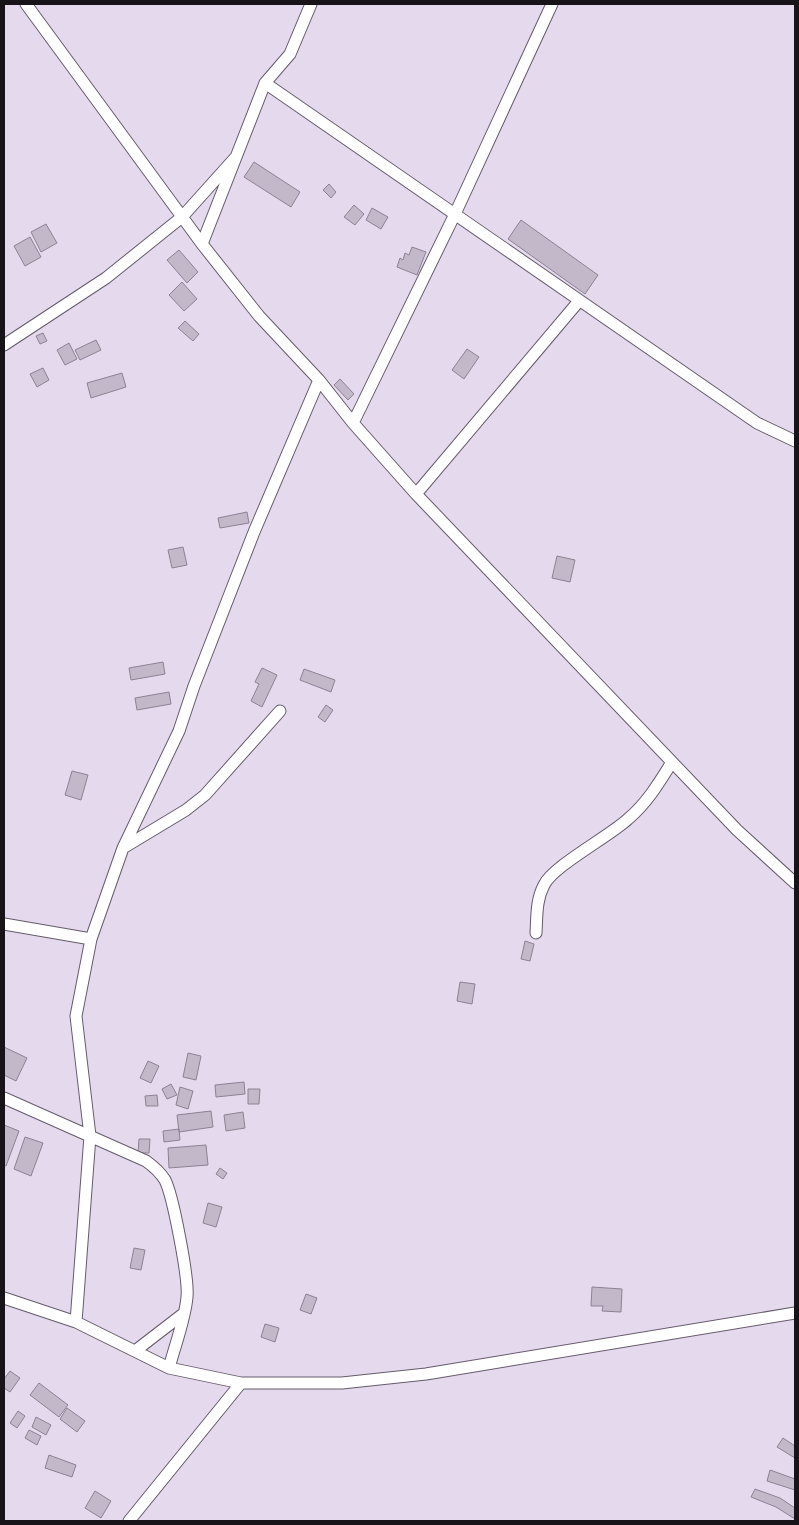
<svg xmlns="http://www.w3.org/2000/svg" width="799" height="1525" viewBox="0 0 799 1525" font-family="'Asap Condensed',sans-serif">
	<rect width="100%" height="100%" fill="#e5daed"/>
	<!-- building -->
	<path fill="#c3b8ca" stroke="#8c8293" d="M254,162L300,192L291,207L244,177Z
		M329,184L336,192L331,198L323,190Z
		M354,205L364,214L355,225L344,217Z
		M372,208L388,217L381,229L366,220Z
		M521,220L598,275L585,294L508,239Z
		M46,224L57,243L41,252L31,232Z
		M30,237L41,257L25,266L14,246Z
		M412,247L426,252L417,275L397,267L400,258L403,260L405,253L409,255Z
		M179,250L198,272L187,283L167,260Z
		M182,282L197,299L184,311L169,295Z
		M185,321L199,334L193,341L178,328Z
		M43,333L47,341L40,344L36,336Z
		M96,340L101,350L80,360L75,350Z
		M69,343L77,359L65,365L57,350Z
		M467,349L479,357L464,379L452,370Z
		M43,368L49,380L37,387L30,374Z
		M122,373L126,387L91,398L87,383Z
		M340,379L354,394L348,400L334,385Z
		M247,512L249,523L220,528L218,518Z
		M183,547L187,565L172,568L168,550Z
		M557,556L575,560L570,582L552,578Z
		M163,662L165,674L131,680L129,668Z
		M262,668L277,675L262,707L251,701L259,684L255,682Z
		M304,669L335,680L331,692L300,680Z
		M169,692L171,704L137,710L135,698Z
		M326,705L333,710L325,722L318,717Z
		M72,771L88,775L81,800L65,795Z
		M525,941L534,944L530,961L521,959Z
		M460,982L475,984L472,1004L457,1001Z
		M4,1047L27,1058L16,1081L4,1075Z
		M188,1053L201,1056L196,1080L183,1077Z
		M148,1061L159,1066L151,1083L140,1078Z
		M244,1082L245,1094L216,1097L215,1085Z
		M171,1084L177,1095L167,1099L162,1089Z
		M180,1087L193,1091L188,1109L176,1105Z
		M248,1089H260L259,1104H248Z
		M157,1095L158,1106H146L145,1096Z
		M211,1111L213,1127L179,1132L177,1115Z
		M243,1112L245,1128L226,1131L224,1115Z
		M4,1125L19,1131L6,1166L4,1165Z
		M179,1129L180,1140L164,1142L163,1131Z
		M25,1137L43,1143L31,1176L14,1169Z
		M139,1139H150L149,1153H138Z
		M206,1145L208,1165L169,1168L168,1148Z
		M220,1168L227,1173L223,1179L216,1174Z
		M208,1203L222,1207L216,1227L203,1223Z
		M134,1248L145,1250L141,1270L130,1268Z
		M592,1287L622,1289L621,1312L602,1311L603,1306H591Z
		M306,1294L317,1298L311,1314L300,1310Z
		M265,1324L279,1328L275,1342L261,1337Z
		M10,1371L20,1378L10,1392L4,1388V1379Z
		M39,1383L68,1405L59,1417L30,1395Z
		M67,1408L85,1421L77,1432L60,1419Z
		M18,1411L25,1416L17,1428L10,1423Z
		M36,1417L51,1425L46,1435L32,1427Z
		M29,1430L41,1436L37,1445L25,1438Z
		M783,1438L795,1446V1458L777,1447Z
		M49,1455L76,1465L72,1477L45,1468Z
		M770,1470L795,1479V1490L767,1481Z
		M755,1489L780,1498L795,1508V1519L776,1507L751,1497Z
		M95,1491L111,1501L101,1518L85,1508Z"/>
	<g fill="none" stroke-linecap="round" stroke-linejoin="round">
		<!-- minor casing -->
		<g stroke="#655b6b" stroke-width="13">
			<path id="minor" d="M26,4L202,244L259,316L319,380L353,423L416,494L737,830L795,883
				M265,83L757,423L795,441
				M202,244L265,83L290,54L311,4
				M4,345L106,278L182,217L235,158
				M353,423L455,214L552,4
				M416,494L579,301
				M123,848L186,810L205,795L280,711
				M4,924L91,939
				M536,933C537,916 536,900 544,885C553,866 610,836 628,819C647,803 659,783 672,762
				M4,1098L146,1161C153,1166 160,1172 165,1180C173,1196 189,1279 187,1297C185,1320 175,1345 169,1368
				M4,1298L76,1322L169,1368L241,1383H342L426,1374L795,1313
				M76,1322L90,1136L76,1016L91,939L123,848L179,731L194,686L254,532L319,380
				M135,1351L183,1314
				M129,1521L241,1383"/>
		</g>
		<!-- minor -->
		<use href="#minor" stroke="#fff" stroke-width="11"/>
	</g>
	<!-- border -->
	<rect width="799" height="1525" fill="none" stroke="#171319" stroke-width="10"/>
</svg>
